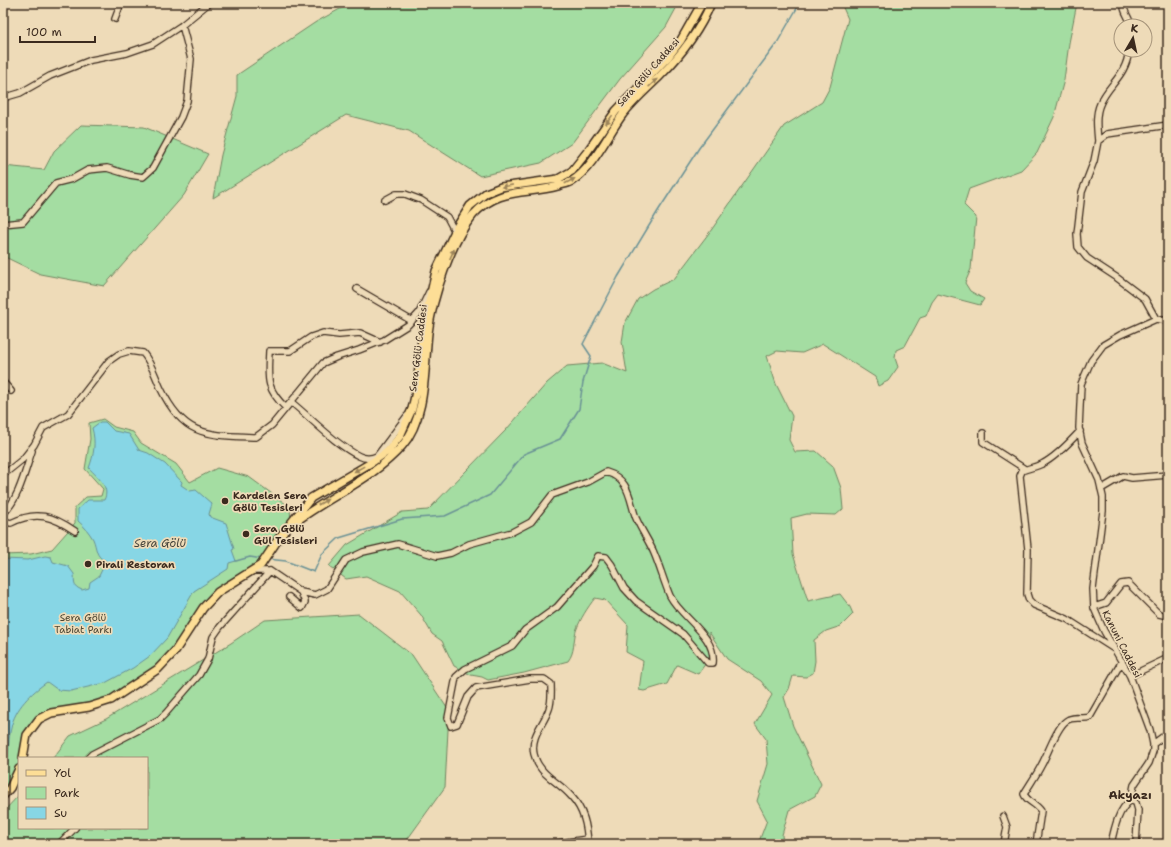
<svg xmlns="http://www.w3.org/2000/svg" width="1171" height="847" viewBox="0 0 1171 847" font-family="'Shantell Sans',sans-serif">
	<rect width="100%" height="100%" fill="#eedbb8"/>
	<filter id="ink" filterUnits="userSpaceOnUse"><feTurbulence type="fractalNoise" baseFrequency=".025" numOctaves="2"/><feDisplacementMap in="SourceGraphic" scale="8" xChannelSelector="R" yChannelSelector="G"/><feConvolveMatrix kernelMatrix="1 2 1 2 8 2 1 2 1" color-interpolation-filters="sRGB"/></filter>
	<g filter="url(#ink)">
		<!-- green -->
		<path fill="#a4dda2" stroke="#708460" d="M351,3H679L666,27L620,79L572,143L541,163L480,176L409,131L346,115L213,198L221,155L237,96V75L316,22Z
			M841,3H1077L1069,43L1064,80L1054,117L1037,153L1021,170L969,189L964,205L976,217L971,269L965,283L970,291L984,299L980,305L938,294L932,302L926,316L920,318L905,346L896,350L895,358L898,367L888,381L878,386L875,377L823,344L802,353L777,351L767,356L776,384L792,416L789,440L795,452L816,451L833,466L841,488L843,509L836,515L807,514L791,518L793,554L808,601L840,594L850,607L853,614L841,626L826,631L814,640L815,661L813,673L806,677L793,676L789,689L784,697L793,726L821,784L815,796L789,810L782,835L783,844H758L767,820L757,801L768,764L766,739L755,724L772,695L761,681L727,659L709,632L711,656L698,674L677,665L667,684L644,691L639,690L643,661L626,652L628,625L605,600L595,598C588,607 580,619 576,631C573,642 575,652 568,661L524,673L488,680L482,677L471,675L454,666L442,641L432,634L421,615L400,591L366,576L346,579L329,566L347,545L402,512L428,510L506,430L547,383L567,366L602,363L627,373L622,342L625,323L638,299L653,289L674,279L712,229L784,126L822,102L830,87L848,19Z
			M81,125L144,127L208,154L184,195L104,286L40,274L3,256V166L44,170L54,151Z
			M103,419L114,427L133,432L141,443L176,464L190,482L217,468L249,477L290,507L291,524L261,565L218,592L158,669L111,700L39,719L27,735L23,758H19V769L3,796V555L31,554L52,549L75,523V507L86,497L101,496L103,489L85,469L90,439L89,423Z
			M359,614L412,655L449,711L445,787L404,844H3V812L19,795V828H147V758H53L70,736L106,719L231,643L265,620Z"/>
		<!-- water -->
		<path fill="#87d6e5" stroke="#699195" d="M100,422H105L114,431L129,434L139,450L148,453L165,464L182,482L181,485L190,491L196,490L212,504L209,514L210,517L226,523L234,549L232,550L236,561L229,563L228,569L194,591L167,638L150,656L133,668L105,683L71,691L58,690L47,682C31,693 15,708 11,728C7,744 10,758 3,774V559L28,560L45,556L51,557L53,562L68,566L74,574C75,583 72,586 82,590L89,588L90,582L99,576L106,561C95,557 97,548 93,539C89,532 84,526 78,521V509L88,500H104C111,487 97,477 89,468C94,455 96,442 92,428Z"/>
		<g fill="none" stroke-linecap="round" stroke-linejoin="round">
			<!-- stream -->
			<path stroke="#699195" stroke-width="1.5" d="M267,559L286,561L314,572L322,554L339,538L402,519L445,516L490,495L524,454L560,439L579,409L583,382L591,356L583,344L618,277L658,211L699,148L777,43L800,3
				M236,561L250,557L262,559"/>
			<!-- minor casing -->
			<g stroke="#3b2a1e" stroke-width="8">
				<path id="minor" d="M1124,3C1122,11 1130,17 1131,26
					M115,19L121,3
					M3,98L20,93L50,76L91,60L127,53L153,44L182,25L209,3
					M1098,141C1097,129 1095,115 1100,104C1109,83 1126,77 1129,50
					M385,200L396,194H405L421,200L447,217L456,234
					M3,224L23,222L56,183L72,179L88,170L107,168L130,175L143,177L153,168L181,117L187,101L191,59L182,25
					M357,289L412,321
					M1156,319L1168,321
					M3,382L11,391
					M291,402C312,419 335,444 359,456C365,459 371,459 377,456L407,416
					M286,408C265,388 268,378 269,351H290L311,337L323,333L339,335L360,333L380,342
					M1080,431C1070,442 1056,457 1042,464C1036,467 1028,468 1022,471L1020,476L1028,549L1027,594L1029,600L1034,605L1067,619L1114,649
					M983,433V442L1025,469
					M3,475L23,459L34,445L43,428L68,414L109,361L119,354L129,351L143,353C152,364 155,376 161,389C184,437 207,435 256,437L272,425L323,363L337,357L359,350L384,340L408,325L419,313L429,292
					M1101,489L1123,476L1132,478L1168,475
					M3,514C19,499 25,471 32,451
					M3,521L11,523C36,510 53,516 75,531
					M253,571H270L301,592L315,595L327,589L346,560L363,552L398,544L437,556L451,553L469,544L512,532L531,522L552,495L588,482L606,472C630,479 629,499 636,518C641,530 649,541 654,553C660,567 664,582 670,596C682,619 716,635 713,663H708L683,634L636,601L624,588L612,565L606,557L598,556L593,566L557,607L525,630L512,646L465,669L456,677L448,718L451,726L457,724L468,697L476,688L530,679H544L551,684C551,693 552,701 549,709C544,724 530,736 534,754C539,775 557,780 571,796C584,810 587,826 588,844
					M289,597L302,608L305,602L301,592
					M1094,607L1106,603L1121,584L1128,583L1159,614L1168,616
					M1130,676L1168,658
					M1153,744L1168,733
					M88,758L92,754L160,719L166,713L199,675L208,659L213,637L220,627L270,571
					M1131,800L1134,785L1149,763L1153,751V744L1150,730L1130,676L1104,631L1094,608L1093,589L1103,511V497L1099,480L1082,443L1079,428L1081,384L1091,361L1103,345L1120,335L1156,319L1145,299L1116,277L1087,258L1078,247L1077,234L1082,192L1094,161L1098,141L1107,134L1168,125
					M1131,800L1136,803L1138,810L1136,844
					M1003,816L1007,827L1004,844
					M59,844L75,828
					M551,844L588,839
					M1036,844L1041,811C1036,803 1027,802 1024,794C1030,784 1037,774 1042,764C1048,753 1057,727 1066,721C1073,715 1083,720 1090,717L1122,661
					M1111,844C1114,830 1118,809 1131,800"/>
			</g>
			<!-- major casing -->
			<g stroke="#3b2a1e" stroke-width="10">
				<path id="major" d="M298,520C332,495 374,478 402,446C427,417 424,369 428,333C432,299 451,241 473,215C498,187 526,195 558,186C562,184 568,184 572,181C593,168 608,134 623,114C634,100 648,88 660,76C681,55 700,30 711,3
					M23,758L27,735L39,719L51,713L89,707L111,700L158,669L175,651L203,608L218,592L261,565L279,538L311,498L374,461L388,451L400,436L412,409L417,387L423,328L436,271L458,225L470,206L486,193L501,187L558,179L572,171L587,152L616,111L668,57L681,40L702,3
					M3,796L10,788L19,769"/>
			</g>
			<!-- minor -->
			<use href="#minor" stroke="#eedbb8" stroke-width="5.5"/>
			<!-- major -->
			<use href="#major" stroke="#fdde96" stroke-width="7"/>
		</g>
		<!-- one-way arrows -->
		<defs><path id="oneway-solid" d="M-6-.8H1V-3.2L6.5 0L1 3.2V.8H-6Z"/></defs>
		<g fill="#9c845a">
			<use href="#oneway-solid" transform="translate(653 83) rotate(-43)"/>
			<use href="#oneway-solid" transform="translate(609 120) rotate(126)"/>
			<use href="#oneway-solid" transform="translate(570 181) rotate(-28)"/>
			<use href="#oneway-solid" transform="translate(507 186) rotate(169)"/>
			<use href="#oneway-solid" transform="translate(452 254) rotate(-66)"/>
			<use href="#oneway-solid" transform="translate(359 469) rotate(151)"/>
			<use href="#oneway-solid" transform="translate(323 502) rotate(-30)"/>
		</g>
	</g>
	<!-- markers -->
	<g fill="#3b2a1e" stroke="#eedbb8" stroke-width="1.5">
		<circle cx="225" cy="501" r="4"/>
		<circle cx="246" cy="534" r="4"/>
		<circle cx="88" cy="564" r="4"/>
	</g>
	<g text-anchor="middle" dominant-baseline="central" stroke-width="3.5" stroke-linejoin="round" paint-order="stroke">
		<!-- street labels -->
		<g font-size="10" fill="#3b2a1e" stroke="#eedbb8">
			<text transform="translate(648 72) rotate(-48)">Sera Gölü Caddesi</text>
			<text transform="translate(418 348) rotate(-83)">Sera Gölü Caddesi</text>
			<text transform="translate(1122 644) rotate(63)">Kanuni Caddesi</text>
		</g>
		<!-- poi labels -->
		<g font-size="10" font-weight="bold" fill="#3b2a1e" stroke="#eedbb8" text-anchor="start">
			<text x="233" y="495">Kardelen Sera<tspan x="233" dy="12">Gölü Tesisleri</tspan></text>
			<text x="254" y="528">Sera Gölü<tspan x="254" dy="12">Gül Tesisleri</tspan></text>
			<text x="96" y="564">Pirali Restoran</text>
		</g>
		<!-- park labels -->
		<g font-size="10" fill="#4b4532" stroke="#eedbb8">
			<text x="83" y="617">Sera Gölü<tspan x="83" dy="12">Tabiat Parkı</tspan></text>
		</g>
		<!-- water labels -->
		<g font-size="11" font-style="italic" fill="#46443c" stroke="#eedbb8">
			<text x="160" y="543">Sera Gölü</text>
		</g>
		<!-- quarter labels -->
		<g font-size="12" font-weight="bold" fill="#3b2a1e" stroke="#eedbb8">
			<text x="1130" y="795">Akyazı</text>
		</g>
	</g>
	<!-- margin -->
	<rect width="1171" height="847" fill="none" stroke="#eedbb8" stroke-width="16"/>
	<rect x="8" y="8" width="1155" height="831" fill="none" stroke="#3b2a1e" stroke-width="1.5" filter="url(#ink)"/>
	<!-- legend -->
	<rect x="18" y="757" width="130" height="72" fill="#eedbb8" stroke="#a6947a"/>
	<rect x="26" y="770" width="20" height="6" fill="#fdde96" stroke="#a6947a"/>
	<text x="54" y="777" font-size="12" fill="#3b2a1e">Yol</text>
	<rect x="26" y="787" width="20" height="12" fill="#a4dda2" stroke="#a6947a"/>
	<text x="54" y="797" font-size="12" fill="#3b2a1e">Park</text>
	<rect x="26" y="807" width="20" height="12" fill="#87d6e5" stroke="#a6947a"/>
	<text x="54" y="817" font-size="12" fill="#3b2a1e">Su</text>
	<!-- north arrow -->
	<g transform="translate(1133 38) rotate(9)"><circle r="19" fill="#eedbb8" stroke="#a6947a"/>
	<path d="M0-3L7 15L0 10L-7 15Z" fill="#3b2a1e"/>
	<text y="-6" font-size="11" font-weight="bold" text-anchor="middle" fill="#3b2a1e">K</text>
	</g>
	<!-- scale -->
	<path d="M20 36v6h75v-6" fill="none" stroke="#3b2a1e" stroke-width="2"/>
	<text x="26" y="36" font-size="12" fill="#3b2a1e" stroke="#eedbb8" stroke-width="3" paint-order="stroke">100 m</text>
</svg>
